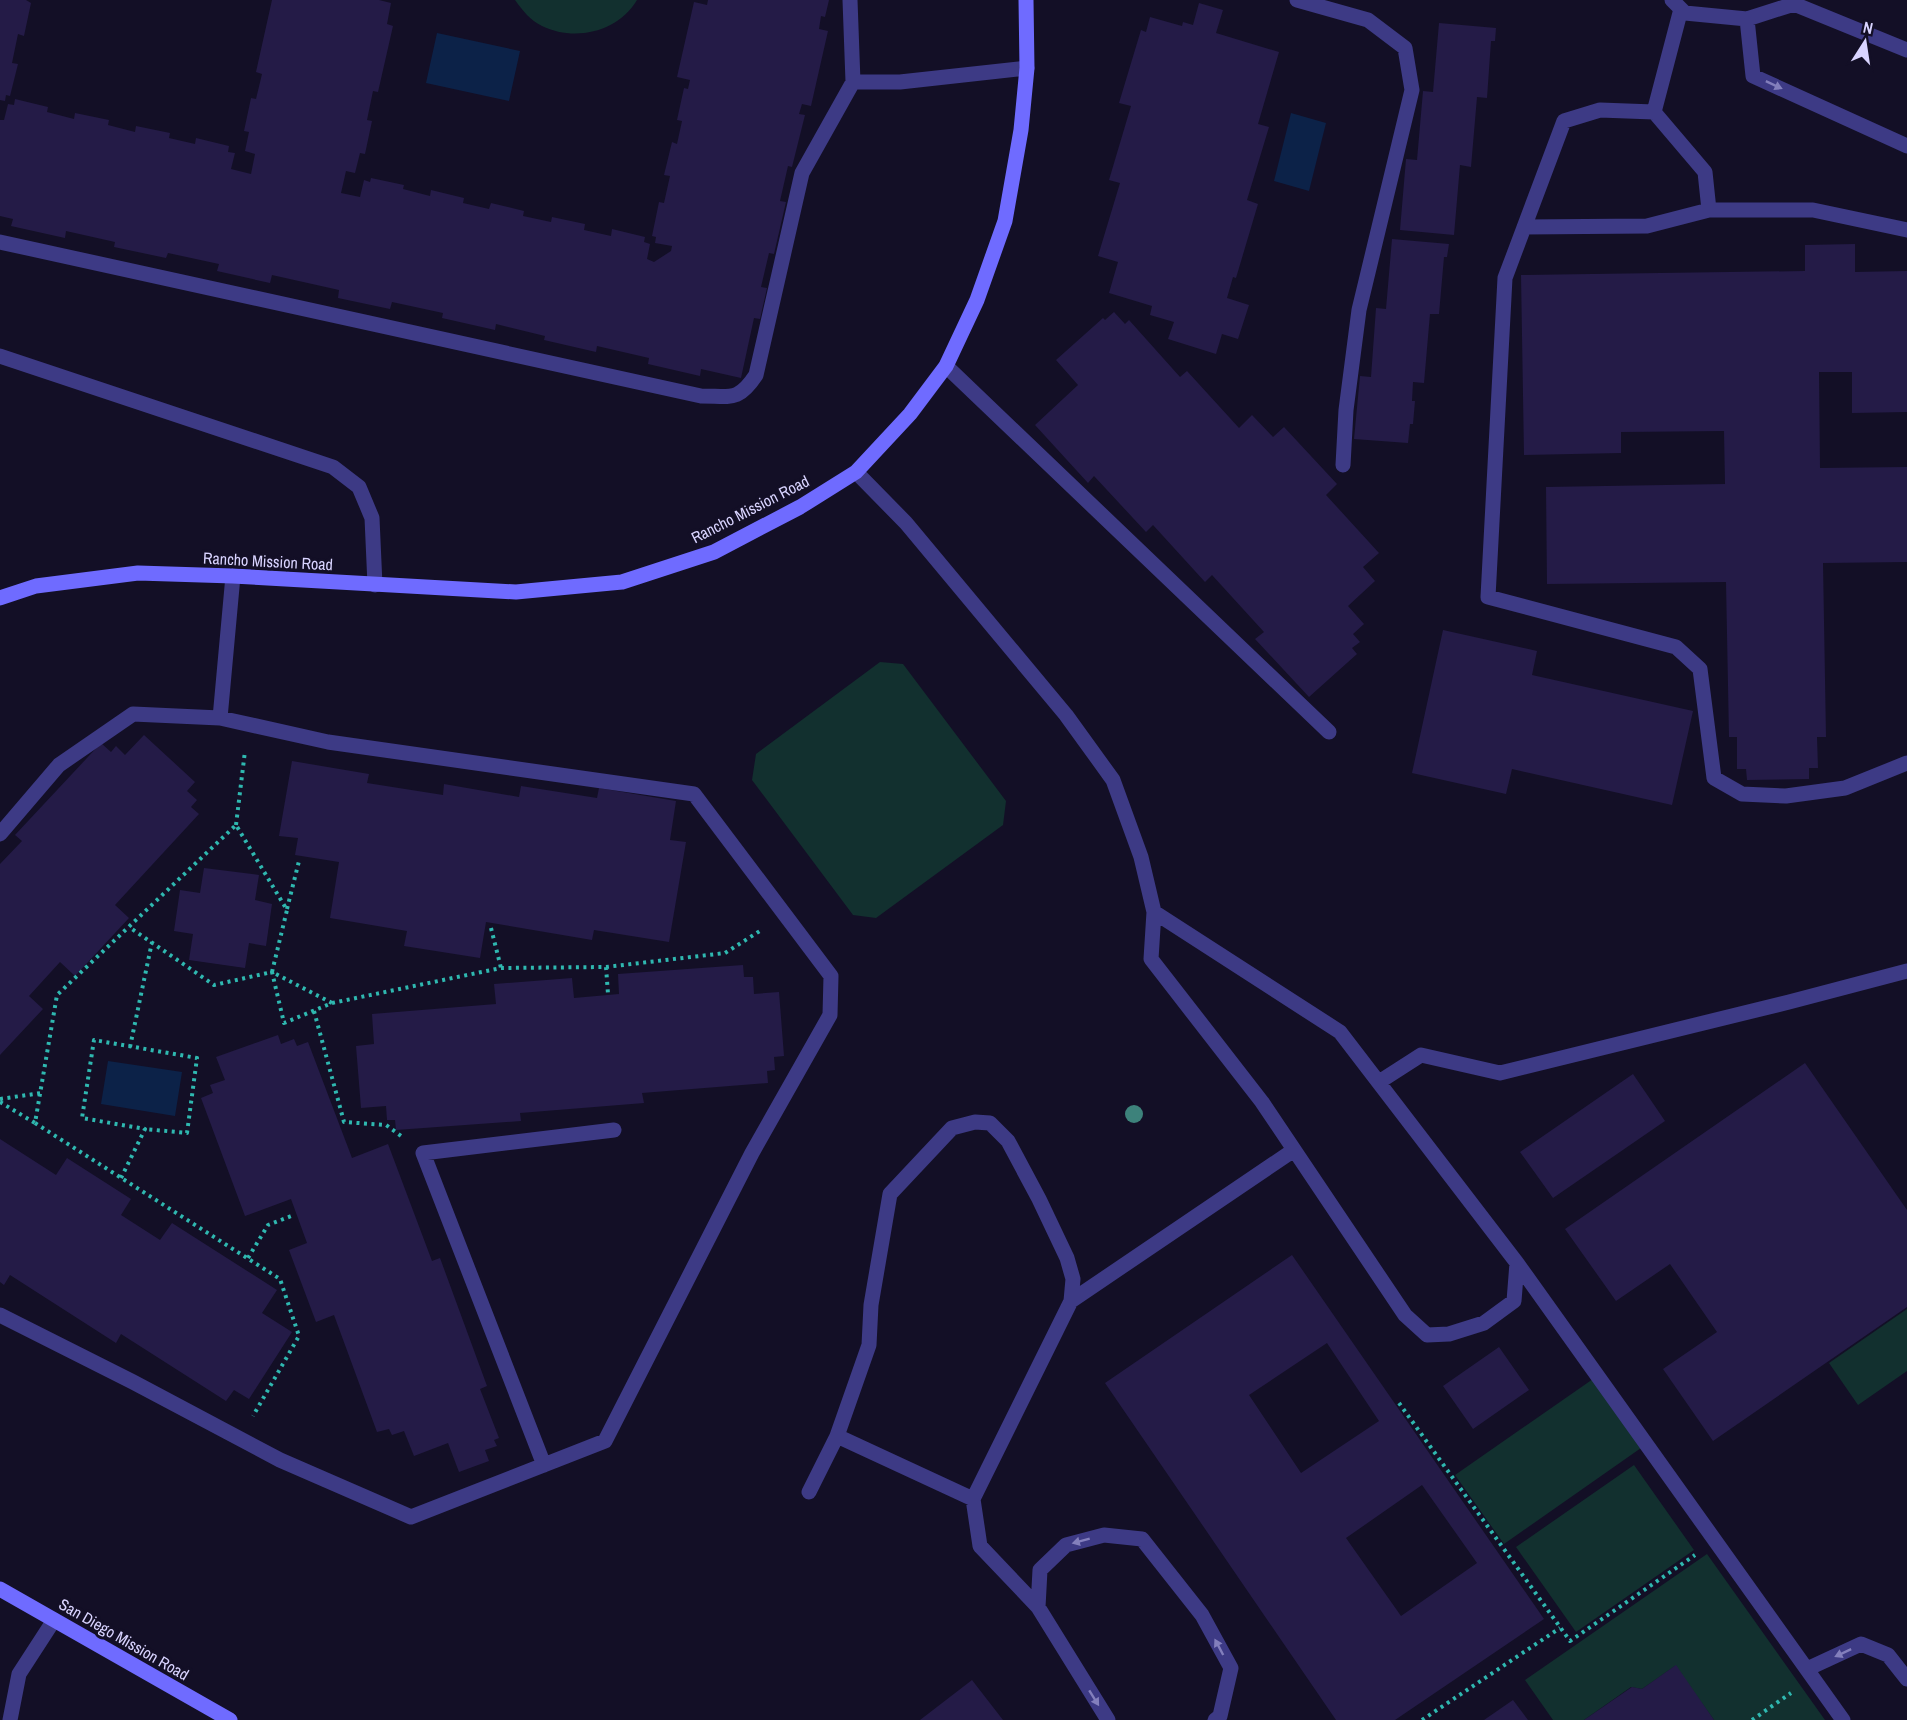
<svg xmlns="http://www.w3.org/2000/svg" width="1907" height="1720" viewBox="0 0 1907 1720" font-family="'Archivo Narrow',sans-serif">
	<rect width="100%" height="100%" fill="#130f26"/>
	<!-- green -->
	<path fill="#12302f" d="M515,0H637C618,32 575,42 542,26C531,21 522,10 515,0Z
		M880,662L903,664L1006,801L1003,825L876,918L853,915L752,780L756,754Z
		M1907,1309V1371L1858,1405L1829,1363Z
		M1593,1379L1641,1448L1504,1544L1455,1475Z
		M1634,1465L1694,1550L1576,1632L1516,1547Z
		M1707,1554L1825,1720H1714L1675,1666L1642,1689L1631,1687L1584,1720H1553L1525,1680Z"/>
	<!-- water -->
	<path fill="#0c2248" d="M437,33L520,51L509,101L426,83Z
		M1291,113L1326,123L1309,191L1274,181Z
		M108,1061L182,1072L175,1116L101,1104Z"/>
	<!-- building -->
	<path fill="#241b47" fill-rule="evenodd" d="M0,0H26L31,3L24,36L18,34L12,63L18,64L10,96L6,95L5,101L0,100Z
		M272,0H379L391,3L387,24L393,26L378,92L373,91L367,120L372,121L365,154L360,153L355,173L346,171L341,193L360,197L364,180L370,182L371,178L404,185L403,189L430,196L431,190L464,198L463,203L489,209L491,203L524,211L523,216L551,222L552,217L585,224L584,230L611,236L612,229L645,237L644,242L650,244L647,259L654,262L671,251L672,246L655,243L656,237L652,236L659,202L664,203L670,176L664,175L672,142L677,144L682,121L677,120L684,88L688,89L690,80L677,77L694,2L707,5L708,0H829L825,17L821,16L819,29L828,31L811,106L802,104L799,114L805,115L792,167L788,166L780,201L786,202L774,254L769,253L761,287L767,288L760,319L754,318L741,378L701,369L700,376L648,364L649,358L597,346L596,352L544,340L545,336L496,324L495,330L442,318L443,313L392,302L390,309L338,298L339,290L272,275L270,283L217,271L219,264L168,253L166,258L114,247L115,242L66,231L65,238L11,226L13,219L0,216V120H4L8,104L14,105L15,99L48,107L47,112L74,119L75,113L109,120L108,125L135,132L136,126L170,133L169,138L195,144L196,138L229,146L228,152L235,153L231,169L251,174L255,154L245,151L249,132L244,131L251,98L256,99L262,74L256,72Z
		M1199,3L1223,10L1216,33L1279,52L1258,124L1269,127L1247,200L1258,204L1236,278L1233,277L1227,298L1249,305L1238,339L1222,334L1216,354L1168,339L1174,322L1150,315L1152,306L1109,293L1118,262L1098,256L1120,183L1109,180L1131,106L1119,103L1141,30L1146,32L1150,17L1182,26L1183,22L1193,25Z
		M1439,23L1496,28L1495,41H1491L1487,98L1477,97L1471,167L1460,165L1454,235L1400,230L1406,159L1417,160L1423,91L1433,92Z
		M1392,239L1449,244L1447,257H1444L1439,314H1430L1424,383L1413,382L1412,401H1415L1413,424H1410L1408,443L1354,439L1360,376L1371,377L1376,308L1386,309Z
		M1855,244V272L1907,271V412L1852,413V372H1819L1820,468L1907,467V562L1823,563L1826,737H1817L1818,768H1809V779L1747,780L1746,769H1737V737H1729L1726,582L1547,584L1546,487L1725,484L1724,431L1621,432V453L1524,455L1521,275L1805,271V245Z
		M1114,312L1125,324L1129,320L1180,377L1187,371L1239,428L1252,415L1273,437L1284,427L1337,484L1326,495L1379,553L1363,567L1375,581L1348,606L1364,624L1353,634L1360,642L1352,648L1357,654L1309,697L1255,639L1264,632L1212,575L1205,582L1153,525L1146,532L1094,476L1088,483L1035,425L1078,385L1056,360L1103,318L1105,320Z
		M1443,630L1537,651L1532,675L1693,711L1672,805L1512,769L1506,794L1412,773Z
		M144,735L195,782L187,791L197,800L191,807L199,814L115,905L129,918L75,976L60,962L29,996L43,1009L0,1055V864L22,841L15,835L101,743L111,752L116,746L125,755Z
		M292,761L369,774L367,783L443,795L444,784L519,797L521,786L597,798L599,788L676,801L670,840L686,842L669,942L594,930L592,940L486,922L480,958L404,946L407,931L330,918L339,862L295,855L298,838L279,836Z
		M204,868L259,875L255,900L272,904L266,946L249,943L245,968L189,960L193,934L174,931L180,890L200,893Z
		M743,965L744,977H753L754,994L779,992L784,1056L774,1057L775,1070L767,1071L768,1083L642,1093L644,1103L520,1113L521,1121L396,1130L395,1120H387L386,1106L361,1108L356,1046L374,1044L372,1014L496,1004L494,984L572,978L574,998L619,994L618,974Z
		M278,1035L281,1044L294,1039L297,1046L308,1042L352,1158L388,1144L432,1261L440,1258L487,1386L480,1389L499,1438L494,1440L497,1446L485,1450L489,1461L459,1472L448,1443L414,1456L404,1431L392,1435L389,1429L377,1432L334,1315L316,1322L289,1250L307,1243L291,1199L245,1216L201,1098L213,1093L210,1085L225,1080L216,1057Z
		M1805,1063L1907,1210V1307L1713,1441L1663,1369L1717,1332L1670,1264L1616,1301L1565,1229Z
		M1633,1074L1665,1121L1553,1198L1520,1152Z
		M0,1139L56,1175L67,1158L131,1199L121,1215L160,1240L172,1223L277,1290L262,1313L292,1332L249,1399L234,1390L226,1401L121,1334L116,1343L10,1275L4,1285L0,1282Z
		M1292,1255L1544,1619L1395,1720H1336L1105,1383ZM1327,1343L1379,1421L1301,1473L1249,1395ZM1422,1485L1477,1563L1401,1616L1346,1538Z
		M1499,1347L1529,1390L1473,1429L1443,1386Z
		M1676,1665L1714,1720H1584L1632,1687L1642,1689Z
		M972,1680L1003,1720H920Z
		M1513,1700L1528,1720H1484Z"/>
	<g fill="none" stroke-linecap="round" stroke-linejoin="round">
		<!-- path -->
		<path stroke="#2fb8b0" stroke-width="4" stroke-dasharray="3 4.5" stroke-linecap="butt" d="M236,825L245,751
			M287,909L299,861
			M491,928L501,968
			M606,967L608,994
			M332,1003L501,968L606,967L725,953L763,929
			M314,1011L344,1122L386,1125L404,1138
			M130,1047L152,942
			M0,1099L41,1093
			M0,1102L35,1123L57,995L236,825L287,910L272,972L332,1003L284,1023L272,972L214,985L129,927
			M35,1123L280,1279L299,1336L253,1416
			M121,1178L145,1129L82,1118L94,1040L197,1058L187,1133L145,1129
			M248,1258L268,1225L294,1215
			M1399,1403L1570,1641L1695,1555
			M1422,1720L1560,1628
			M1752,1720L1791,1693"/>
		<!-- lane -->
		<path stroke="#3d3a85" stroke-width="15" d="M1297,0L1368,20L1405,48L1412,90L1359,310L1346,410L1343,465
			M1672,0L1685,13L1747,19L1794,4L1907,50
			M1681,9L1654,112L1600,110L1564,121L1505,278L1488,597L1676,647L1700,669L1714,778L1742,794L1786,796L1845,788L1907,763
			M1747,19L1753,76L1907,146
			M853,82H900L1027,68
			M1709,210H1813L1907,230
			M1524,227L1647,226L1709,210L1705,172L1654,112
			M0,242L701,396C731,396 738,402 756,375L802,173L853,82L850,0
			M0,356L333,467L359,487L372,518L375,585
			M946,366L1329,732
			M856,472L906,523L1066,715L1113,780L1141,857L1154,912
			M220,718L233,576
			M0,834L59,765L133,714L220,718L328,742L694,794L831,976L830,1015L752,1153L605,1441L411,1517L280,1460L133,1382L0,1315
			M1154,912L1340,1032L1517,1263L1514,1301L1484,1323L1449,1334L1427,1335L1405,1315L1262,1102L1151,959Z
			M1379,1082L1421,1055L1500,1073L1789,1002L1907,971
			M1517,1263L1843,1720
			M1071,1301L1294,1150
			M837,1436L973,1499L980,1546L1038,1607
			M544,1465L423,1153L614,1130
			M809,1492L837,1436L869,1345L871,1305L890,1194L952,1128L975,1122L990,1123L1008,1141L1039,1199L1067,1258L1073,1279L1071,1301L973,1499
			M1807,1669L1861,1644L1888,1655L1907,1679
			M10,1720L19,1674L54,1620
			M1108,1720L1038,1607L1040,1570L1066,1545L1104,1535L1142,1539L1202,1615L1231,1668L1220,1716L1215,1720"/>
		<!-- secondary -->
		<path stroke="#6f6bff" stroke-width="15" d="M0,598L36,586L138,573L233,576L516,592L622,582L714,552L800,507L856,472L910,414L946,366L977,300L1005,221L1021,130L1027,68L1026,0
			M0,1589L230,1720"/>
	</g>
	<!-- trees -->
	<circle fill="#3d827b" cx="1134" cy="1114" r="9"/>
	<!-- one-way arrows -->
	<defs><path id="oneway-solid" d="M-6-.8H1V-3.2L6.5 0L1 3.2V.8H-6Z" transform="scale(1.5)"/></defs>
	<g fill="#837fbc">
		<use href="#oneway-solid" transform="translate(1774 85) rotate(25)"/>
		<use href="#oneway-solid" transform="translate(1081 1541) rotate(165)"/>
		<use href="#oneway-solid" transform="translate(1219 1647) rotate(-118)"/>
		<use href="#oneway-solid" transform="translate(1843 1653) rotate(155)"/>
		<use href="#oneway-solid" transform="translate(1094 1698) rotate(58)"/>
	</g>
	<g text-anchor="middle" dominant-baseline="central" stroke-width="6" stroke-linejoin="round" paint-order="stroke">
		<!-- street labels -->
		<g font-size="16" fill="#d9d4ff" stroke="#130f26">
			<text transform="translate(750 509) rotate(-27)">Rancho Mission Road</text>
			<text transform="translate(268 561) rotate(3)">Rancho Mission Road</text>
			<text transform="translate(124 1639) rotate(30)">San Diego Mission Road</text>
		</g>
	</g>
	<!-- north arrow -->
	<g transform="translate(1865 42) rotate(12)" stroke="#130f26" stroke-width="4.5" paint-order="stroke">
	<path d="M0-4.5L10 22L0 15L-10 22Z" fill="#d9d4ff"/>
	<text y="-9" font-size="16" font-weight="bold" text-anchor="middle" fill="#d9d4ff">N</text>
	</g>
</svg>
